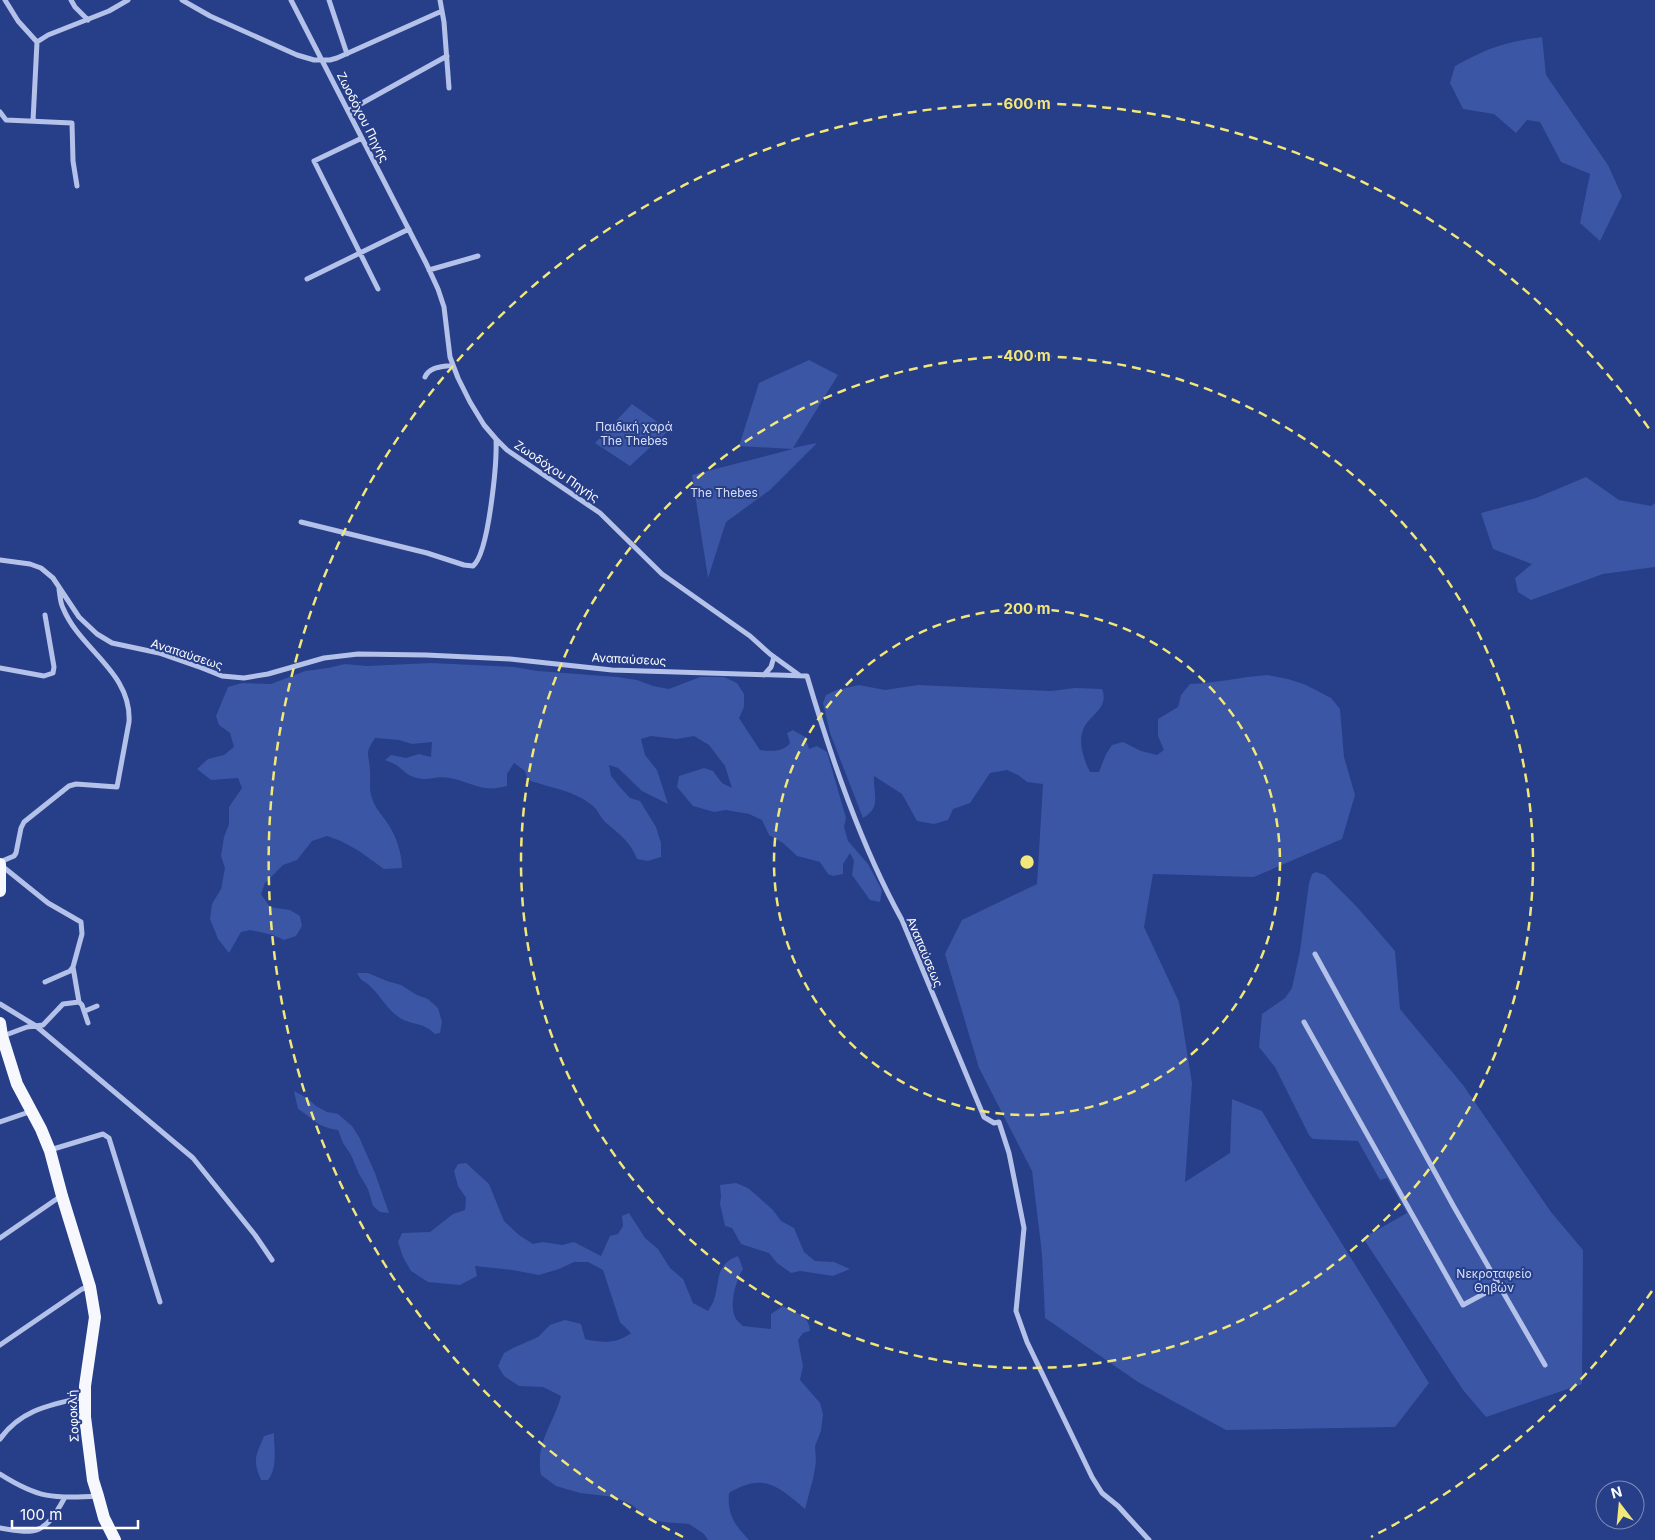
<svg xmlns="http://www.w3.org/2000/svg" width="1655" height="1540" viewBox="0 0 1655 1540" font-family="Inter,sans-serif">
	<rect width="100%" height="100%" fill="#273e89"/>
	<!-- green -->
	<path fill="#3b56a5" d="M1542,37L1546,75L1608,165L1622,196L1600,241L1580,223L1590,174L1561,162L1540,122L1527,120L1516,133L1494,114L1463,109L1450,83L1455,66C1487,48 1505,42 1542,37Z
		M809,360L838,375L793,448L817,443L770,490L726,522L708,578L692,475L793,449L739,446L759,383Z
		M632,404L669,430L630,466L595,443Z
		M1586,477L1619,500L1651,506L1655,503V567L1603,574L1531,600L1518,592L1515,578L1532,564L1493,549L1481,513L1536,498Z
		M431,663L514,667L538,671L617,677L637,680L653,686L669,689L700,677H724L737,683L744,694V707L739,718L760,750C771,751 782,753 790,743L787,733L793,730L805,737L809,749L817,746L827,752L846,818L844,827L848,841L868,864L882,890L880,902L870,900L852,875L854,861L850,853L843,864V874L833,876L828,874L820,862L797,856L783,843L769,835L762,820L749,814L726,810L714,812L693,806L677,787L679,776L704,768L713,771L722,783L732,788L725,766L709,745L694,736L677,739L651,736L641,739L645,755L657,770L668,804L642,791L618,768L609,765L611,776L619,786L630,798L640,801L656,827L661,843V857L648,861L637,859C630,841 619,834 605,822C601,818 599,813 596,809C579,791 550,788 528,780L525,771L514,763L507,774V786C481,793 474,783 450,778C434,775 428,783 411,776C406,774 403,770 399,767C395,764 390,762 385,760L391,755L406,758L419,754L431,757L432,742L412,744L399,740L375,738C364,755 369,752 370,771C371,784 368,787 373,801C376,809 383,816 388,824C396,836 402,853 402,868L384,869L359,851L341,841L327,836L312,841L297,860L283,865L265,883L261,894L270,907L290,910L300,916L302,926L296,936L284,940L273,935L250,930L241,932L229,953L218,939L210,919L212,904L221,889L225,868L221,856L224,837L229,824V807L242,788L238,778L211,780L197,769L208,759L224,755L234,747L230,733L219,725L216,716L228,687L242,683L271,684L305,671L328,668L345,664L367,666Z
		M1267,675L1288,679L1306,685L1331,698L1340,709L1344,757L1355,795L1342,839L1254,877L1153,874L1144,927L1179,1002L1192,1083L1185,1182L1230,1153L1232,1099L1262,1111L1306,1186L1429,1383L1395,1427L1226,1430L1138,1382L1045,1318L1042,1254L1032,1171L979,1068L945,954L962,920L1037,884L1043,784L1027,782L1018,775L1007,770L990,773L970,803L953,809L948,820L934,824L917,821L902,794L874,776C873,795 882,807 863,818L830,733L823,703L826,695L837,690L859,685L885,690L918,685L1051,691L1075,688L1102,689C1110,709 1088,715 1083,730C1078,744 1084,760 1090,772H1099L1106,754L1112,745L1123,742L1141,751L1157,755L1164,750L1158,736V719L1178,707L1181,695L1190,684C1216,683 1241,677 1267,675Z
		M1316,872L1325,875L1357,907L1395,951L1400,1009L1463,1085L1551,1212L1583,1250L1582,1384L1486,1417L1463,1390L1363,1238L1407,1213L1387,1178L1380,1180L1358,1141L1313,1139L1309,1135L1275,1067L1259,1047L1262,1014L1285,998L1292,988L1300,951L1309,883L1312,874Z
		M357,973H368L387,981L401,985L417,995L428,999L438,1008L442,1022L440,1033L435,1034C422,1021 413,1026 400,1018C387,1010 381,996 370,986C364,980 362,983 357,973Z
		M294,1091L307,1098L316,1106L327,1112L338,1114L352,1126L359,1137L375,1173L389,1213L380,1212L373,1206L368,1189L359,1174L351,1155L343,1143L338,1130C314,1126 316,1120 298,1109Z
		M466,1163L489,1184L504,1221L519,1235L533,1244L543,1242L562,1245L574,1242L601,1256L610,1236L618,1234L623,1226L622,1216L629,1213L645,1238L658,1249L670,1268L683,1279L693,1303L708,1311C710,1307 713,1304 714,1300C720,1281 715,1264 738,1256L743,1269C736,1280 729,1304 735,1317C736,1320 741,1324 743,1326L771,1329V1314L783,1306C794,1312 810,1316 810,1331L803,1333L798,1340L803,1366L800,1380L820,1403L823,1414L821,1431L815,1446L816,1462L813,1479L805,1509C777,1486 764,1472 729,1493C727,1515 735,1525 749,1540H708L704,1534L689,1524L663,1522L648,1518L632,1505L614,1497L580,1493L556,1486L541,1475C535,1442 553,1426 561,1396L543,1387L519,1386L504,1376L498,1366L504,1353L513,1348L538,1337L550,1325L565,1320L581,1324L585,1339C602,1343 617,1344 631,1333L620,1322L603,1270L588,1262H574L559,1269L539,1275L512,1270L475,1266L477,1276L460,1285L428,1282L411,1271L403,1257L398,1242L402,1233L430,1232L453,1214L465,1210L466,1198L458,1186L454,1171L458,1164Z
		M736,1183L748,1188L773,1210L781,1221L794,1228L804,1252L815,1261L834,1262L850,1269L833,1276L800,1271L791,1273L777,1263L769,1253L741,1244L732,1228L725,1226L720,1204L721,1196L720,1185Z
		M274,1433C274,1448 278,1467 268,1480H261C252,1459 256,1456 264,1436Z"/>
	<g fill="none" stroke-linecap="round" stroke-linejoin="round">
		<!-- minor -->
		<path stroke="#b4c1e9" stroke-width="5" d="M5,0L18,21L37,42
			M71,0L75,7L88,20
			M182,0L210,16L297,55L314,60H330L337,58L442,11
			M291,0L426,263L438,289L444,307L450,357L458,378L470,402L484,425L496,439L507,450L600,513L662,574L750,636L770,654L799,675
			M329,0L347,54
			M440,0L444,22L449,88
			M348,111L447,56
			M0,112L6,120L72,123L73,161L77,186
			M33,121L37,42L48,35L109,11L128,0
			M362,138L314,161L378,289
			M429,270L478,256
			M307,279L409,229
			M425,377C430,366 443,367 453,365
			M301,522L427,553L464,565L473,566C489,553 497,462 496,439
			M0,560L30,564L41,568L53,578L79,617L97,634L112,643L159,653L202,668L222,676L244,678L268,674L324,658L358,654L426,655L510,659L612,670L807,676C831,757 861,846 902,920L984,1117L994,1123L999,1122L1009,1153L1024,1228L1016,1311L1027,1342L1092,1477L1102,1493L1118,1506L1149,1540
			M0,668L44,676L53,673L54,667L45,615
			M764,675L771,667L774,657
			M0,862L14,856L16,853L21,828L24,822L69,786L76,784L117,787L129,722C132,672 80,650 63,608C60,602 60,595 59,589
			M2,866L48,903L81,922L82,934L73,967L70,971L45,982
			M1315,954L1454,1207L1545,1365
			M73,967L79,1002
			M0,1004L36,1026L193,1158L255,1235L272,1260
			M85,1011L97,1006
			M1304,1022L1463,1305L1500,1285
			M3,1036L27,1027L43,1025L63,1004L79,1002L82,1005L88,1023
			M0,1122L32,1111
			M50,1150L103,1134L109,1138L160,1302
			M0,1238L61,1196
			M0,1345L82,1289L89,1287
			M0,1439C21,1409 51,1405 84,1397
			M0,1474C38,1498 53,1499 98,1496
			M0,1528C38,1535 45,1533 64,1499"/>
		<!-- primary -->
		<path stroke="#f7f8fe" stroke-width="12" d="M0,864V891
			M0,1023L2,1036L17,1084L41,1129L50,1151L62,1196L90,1287L95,1317L85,1386V1417L93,1480L98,1496L104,1518L115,1540"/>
	</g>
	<!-- distance rings -->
	<g fill="none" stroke="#f2e779" stroke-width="2.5" stroke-dasharray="9 6">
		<circle cx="1027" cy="862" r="253"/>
		<circle cx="1027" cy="862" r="506"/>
		<path d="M1652 1291A758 758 0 0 1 1371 1537M683 1537A758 758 0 1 1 1652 433"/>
	</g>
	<g text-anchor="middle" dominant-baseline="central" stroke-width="4" stroke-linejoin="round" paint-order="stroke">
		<!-- street labels -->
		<g font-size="12" fill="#fff" stroke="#273e89">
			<text transform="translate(363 117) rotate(63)">Ζωοδόχου Πηγής</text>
			<text transform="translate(557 471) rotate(34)">Ζωοδόχου Πηγής</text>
			<text transform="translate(187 654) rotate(18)">Αναπαύσεως</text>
			<text transform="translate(629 659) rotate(3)">Αναπαύσεως</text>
			<text transform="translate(925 952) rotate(67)">Αναπαύσεως</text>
			<text transform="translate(73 1416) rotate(-93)">Σοφοκλή</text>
		</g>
		<!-- park labels -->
		<g font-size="12" fill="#d8e0f7" stroke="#273e89">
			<text x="634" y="426">Παιδική χαρά<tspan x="634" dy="14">The Thebes</tspan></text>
			<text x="724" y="492">The Thebes</text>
			<text x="1494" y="1273">Νεκροταφείο<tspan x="1494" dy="14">Θηβών</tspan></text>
		</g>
	</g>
	<circle cx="1027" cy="862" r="8" fill="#f2e779" stroke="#273e89" stroke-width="2.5"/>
	<g font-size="15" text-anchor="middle" font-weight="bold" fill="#f2e779" stroke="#273e89" stroke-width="4" stroke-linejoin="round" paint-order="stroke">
		<text x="1027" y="109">600 m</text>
		<text x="1027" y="361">400 m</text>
		<text x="1027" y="614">200 m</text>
	</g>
	<!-- north arrow -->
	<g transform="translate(1620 1505) rotate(344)"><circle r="24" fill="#273e89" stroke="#7d8bb8"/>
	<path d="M0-4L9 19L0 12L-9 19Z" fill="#f2e779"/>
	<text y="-8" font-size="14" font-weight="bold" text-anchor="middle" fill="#ffffff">N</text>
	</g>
	<!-- scale -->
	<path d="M12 1520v8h126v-8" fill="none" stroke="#ffffff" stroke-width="2.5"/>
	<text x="20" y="1520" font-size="15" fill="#ffffff" stroke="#273e89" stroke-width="4" paint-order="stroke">100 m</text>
</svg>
